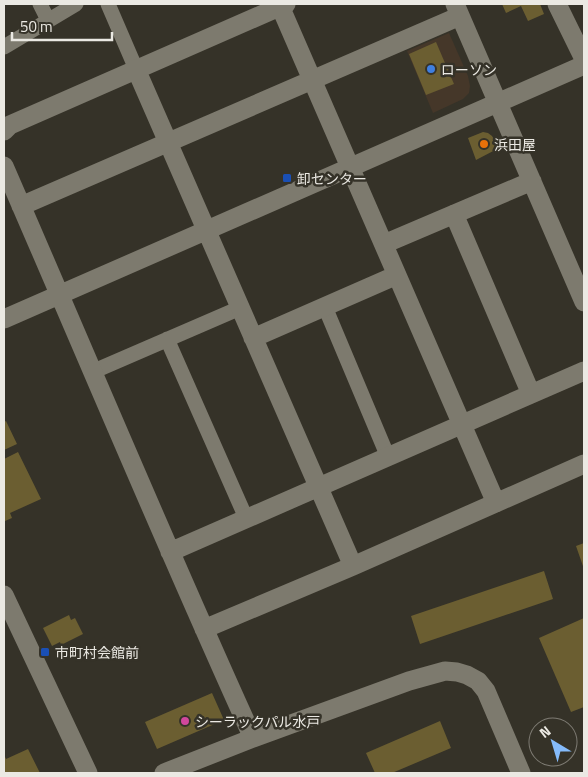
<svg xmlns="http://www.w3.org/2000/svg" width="588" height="777" viewBox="0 0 588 777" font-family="'Titillium Web','Noto Sans JP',sans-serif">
	<rect width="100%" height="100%" fill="#353228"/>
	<!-- commercial -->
	<path fill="#453729" d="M449,33L468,76L470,86L469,93L463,99L433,113L407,51Z"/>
	<!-- building -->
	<path fill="#6b5e31" d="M502,4H540L544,14L528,21L521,6L506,13Z
		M436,42L454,84L426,95L409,54Z
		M483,132L488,133L492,136L499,148L476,160L468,138Z
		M6,421L17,444L4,450V422Z
		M18,452L41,499L10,513L12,518L5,521L4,519V459Z
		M584,543V569L576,546Z
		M544,571L553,599L420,644L411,616Z
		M69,615L71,620L75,618L83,634L61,645L60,642L52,646L43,628Z
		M584,618V707L571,712L539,638Z
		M212,693L224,720L157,749L145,722Z
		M440,721L451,748L392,773H375L366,753Z
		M28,749L40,773H4V755L6,759Z"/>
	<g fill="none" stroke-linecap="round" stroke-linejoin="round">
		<!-- minor -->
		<path stroke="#7d7a6e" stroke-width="15" d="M40,4L48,20
			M108,4L136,69
			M4,47L76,4
			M325,307L388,457
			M167,339L246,518
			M92,372L240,308"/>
		<!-- tertiary -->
		<path stroke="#7d7a6e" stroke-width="19" d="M455,4L584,302
			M557,4L584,59
			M280,6L496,503
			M136,69L353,566
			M4,131L10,125L286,4
			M4,166C87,357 167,549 253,738
			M21,206L460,16
			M454,214L531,394
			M384,244L532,181
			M4,319L584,65
			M253,338L397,275
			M170,552L584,371
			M4,595L88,773
			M204,629L353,566L584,464
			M164,773L253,738L409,681L445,671L457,672L467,675L478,681L486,691L521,773"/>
	</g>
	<!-- markers -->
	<circle fill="#3f7fe0" stroke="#353228" stroke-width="2" cx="431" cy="69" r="5"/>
	<circle fill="#e8710a" stroke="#353228" stroke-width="2" cx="484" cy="144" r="5"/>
	<g fill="#1a4fb4" stroke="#353228" stroke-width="2">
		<rect x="282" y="173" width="10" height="10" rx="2.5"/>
		<rect x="40" y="647" width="10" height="10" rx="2.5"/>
	</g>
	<circle fill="#d1479c" stroke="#353228" stroke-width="2" cx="185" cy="721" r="5"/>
	<g text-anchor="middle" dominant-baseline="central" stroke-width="5" stroke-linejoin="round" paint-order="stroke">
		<!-- poi labels -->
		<g font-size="14" fill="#ebe9e3" stroke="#353228" text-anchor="start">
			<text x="441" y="69">ローソン</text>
			<text x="494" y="144">浜田屋</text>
			<text x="297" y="178">卸センター</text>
			<text x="55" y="652">市町村会館前</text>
			<text x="195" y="721">シーラックパル水戸</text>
		</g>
	</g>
	<!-- border -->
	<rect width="588" height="777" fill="none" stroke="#ebe9e3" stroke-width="10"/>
	<!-- north arrow -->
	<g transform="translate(553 742) rotate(322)"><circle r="24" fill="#353228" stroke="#7e7b73"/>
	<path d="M0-4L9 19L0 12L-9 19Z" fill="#85bbfb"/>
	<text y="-8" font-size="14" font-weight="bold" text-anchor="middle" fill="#ebe9e3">N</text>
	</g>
	<!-- scale -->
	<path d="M12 32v8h100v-8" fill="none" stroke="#ebe9e3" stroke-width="2.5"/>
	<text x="20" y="32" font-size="15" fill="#ebe9e3" stroke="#353228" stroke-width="4" paint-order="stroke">50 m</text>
</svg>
